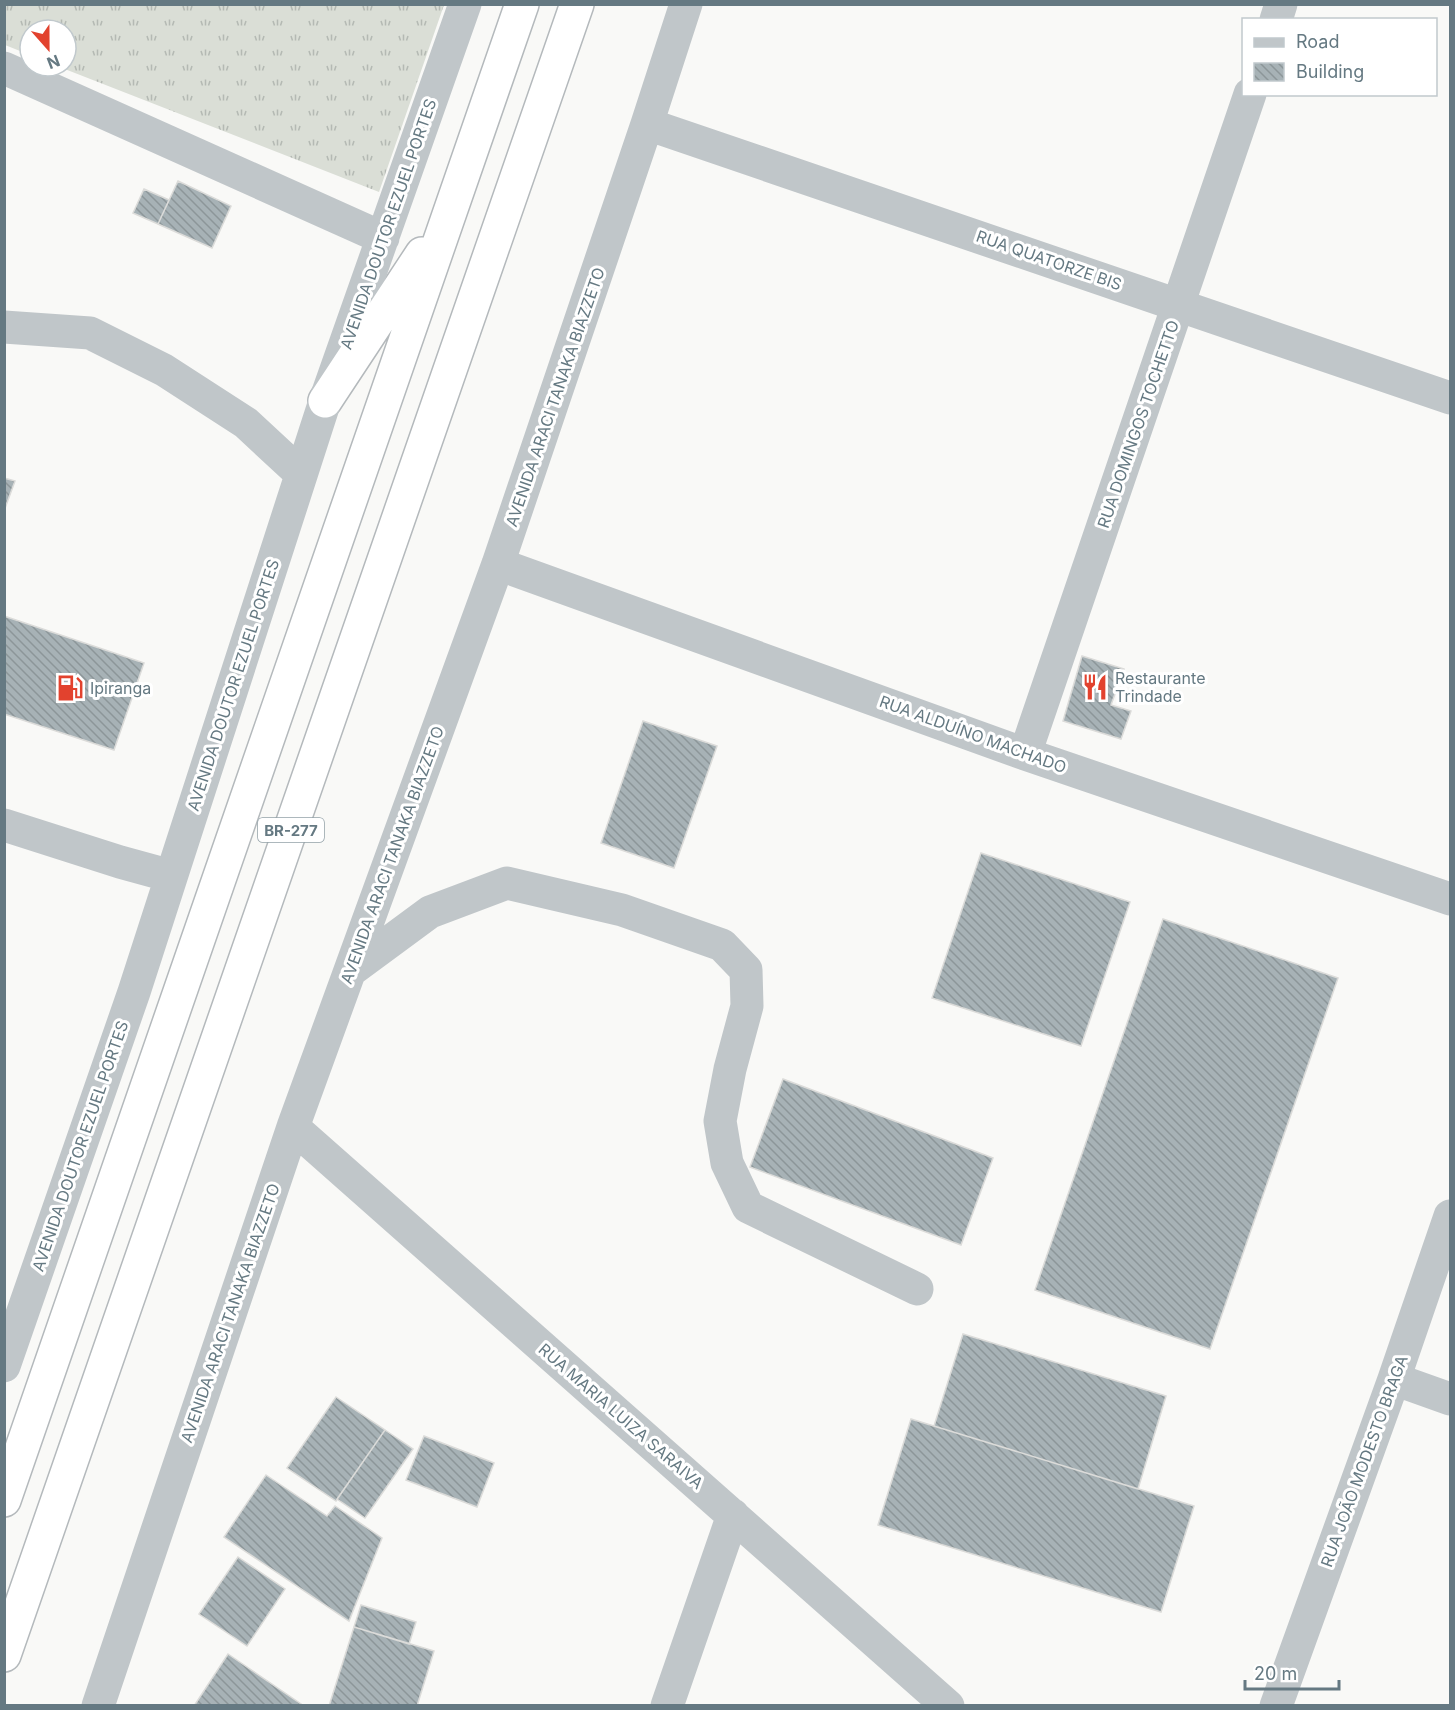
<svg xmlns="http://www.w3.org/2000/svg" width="1455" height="1710" viewBox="0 0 1455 1710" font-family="Inter,sans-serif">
	<defs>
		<pattern id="grass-tufts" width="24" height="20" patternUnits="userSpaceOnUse" patternTransform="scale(1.5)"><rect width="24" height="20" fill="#daded6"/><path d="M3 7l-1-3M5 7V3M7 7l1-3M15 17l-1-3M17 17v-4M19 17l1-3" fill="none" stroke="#b4b9b3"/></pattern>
		<pattern id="building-back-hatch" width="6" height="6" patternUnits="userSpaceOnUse" patternTransform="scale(1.5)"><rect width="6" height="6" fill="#a7b2b6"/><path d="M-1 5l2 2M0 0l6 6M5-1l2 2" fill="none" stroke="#8c9699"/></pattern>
	</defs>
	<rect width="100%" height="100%" fill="#f9f9f7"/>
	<!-- grass -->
	<path fill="url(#grass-tufts)" d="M4,5L5,4L444,5L379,192L57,66H66V30H30V55L5,45Z"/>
	<!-- building -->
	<path fill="url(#building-back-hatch)" stroke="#dbdbd9" stroke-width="1.5" d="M178,181L231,206L212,248L158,224Z
		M144,189L169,200L158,224L133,213Z
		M4,478L15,481L4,511Z
		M4,616L144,663L114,750L4,714Z
		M1082,656L1124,669L1111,705L1131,711L1121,739L1063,721Z
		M643,721L717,746L674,868L601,843Z
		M981,853L1130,902L1081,1046L932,998Z
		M1163,919L1338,978L1210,1349L1035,1290Z
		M783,1079L993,1158L961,1245L750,1167Z
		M963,1334L1166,1396L1138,1489L934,1426Z
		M336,1397L385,1430L336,1501L287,1468Z
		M911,1419L1194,1506L1161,1612L878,1525Z
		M385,1430L413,1449L365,1518L337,1499Z
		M424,1436L494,1463L477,1507L406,1480Z
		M266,1475L327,1516L335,1506L382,1538L349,1621L224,1537Z
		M238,1557L285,1589L247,1646L199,1614Z
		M361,1605L416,1622L409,1644L354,1627Z
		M354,1627L434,1651L417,1706H329Z
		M228,1654L304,1706H194Z"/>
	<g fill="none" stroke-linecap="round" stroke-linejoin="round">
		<!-- highway casing -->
		<g stroke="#b4b9bc" stroke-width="36">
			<path id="highway" d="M325,401L422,254
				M4,1500L522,4
				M4,1655L577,4"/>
		</g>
		<!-- minor -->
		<path stroke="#c0c6c9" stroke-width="33" d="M1276,20L1281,4
			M4,68L383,238
			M647,124L1450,398
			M4,327L90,333L164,370L246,423L301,474
			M498,564L1025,754L1450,899
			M1025,754L1250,94
			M4,825L120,862L171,876
			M350,971L430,912L507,883L622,910L722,945L746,970L747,1006L730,1069L720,1121L727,1163L748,1207L917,1289
			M293,1127L948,1706
			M4,1366L134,992L325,401L465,4
			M1394,1379L1450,1399
			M98,1706L293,1127L498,564L647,124L686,4
			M667,1706L733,1515
			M1276,1706L1394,1379L1450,1216"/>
		<!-- highway -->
		<use href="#highway" stroke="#fff" stroke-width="33"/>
	</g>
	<!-- icons -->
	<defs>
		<g id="restaurant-bare" transform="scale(2.07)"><path d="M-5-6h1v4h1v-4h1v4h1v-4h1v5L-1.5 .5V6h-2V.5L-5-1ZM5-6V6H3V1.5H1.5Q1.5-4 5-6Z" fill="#e2422e" stroke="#fff" stroke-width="2.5" paint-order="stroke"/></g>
		<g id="fuel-bare" transform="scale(2.07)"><path d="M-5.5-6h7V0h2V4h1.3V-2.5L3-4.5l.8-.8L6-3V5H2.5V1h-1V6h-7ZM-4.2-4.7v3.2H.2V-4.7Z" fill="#e2422e" stroke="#fff" stroke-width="2.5" paint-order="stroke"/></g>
	</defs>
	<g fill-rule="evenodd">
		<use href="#restaurant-bare" x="1095" y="687"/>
		<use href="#fuel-bare" x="70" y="688"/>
	</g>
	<g text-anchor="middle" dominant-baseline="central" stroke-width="6" stroke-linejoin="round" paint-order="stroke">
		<!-- shield labels -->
		<rect fill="#fff" stroke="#93a1a8" stroke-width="1.5" x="258" y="818" width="66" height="24" rx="4.5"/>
		<g font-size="15" font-weight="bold" fill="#657982">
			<text x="291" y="830">BR-277</text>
		</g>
		<!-- street labels -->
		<g font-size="16" fill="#657982" stroke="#fff">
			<text transform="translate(388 224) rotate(-71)">AVENIDA DOUTOR EZUEL PORTES</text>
			<text transform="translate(1049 260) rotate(19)">RUA QUATORZE BIS</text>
			<text transform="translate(555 397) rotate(-71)">AVENIDA ARACI TANAKA BIAZZETO</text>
			<text transform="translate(1138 424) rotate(-71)">RUA DOMINGOS TOCHETTO</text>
			<text transform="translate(233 685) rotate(-72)">AVENIDA DOUTOR EZUEL PORTES</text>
			<text transform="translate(973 734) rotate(20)">RUA ALDUÍNO MACHADO</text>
			<text transform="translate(392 855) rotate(-70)">AVENIDA ARACI TANAKA BIAZZETO</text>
			<text transform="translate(80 1146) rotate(-71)">AVENIDA DOUTOR EZUEL PORTES</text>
			<text transform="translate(230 1313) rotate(-71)">AVENIDA ARACI TANAKA BIAZZETO</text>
			<text transform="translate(621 1416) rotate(41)">RUA MARIA LUIZA SARAIVA</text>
			<text transform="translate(1364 1461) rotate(-70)">RUA JOÃO MODESTO BRAGA</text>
		</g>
		<!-- poi labels -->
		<g font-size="16" fill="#657982" stroke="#fff" text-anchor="start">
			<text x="1115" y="678">Restaurante<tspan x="1115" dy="18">Trindade</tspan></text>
			<text x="90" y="688">Ipiranga</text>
		</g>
	</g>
	<!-- border -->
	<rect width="1455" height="1710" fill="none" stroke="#657982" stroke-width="12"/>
	<!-- legend -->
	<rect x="1242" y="18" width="195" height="78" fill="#ffffff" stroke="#c1c9cd" stroke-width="1.5"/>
	<rect x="1254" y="38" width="30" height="9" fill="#c0c6c9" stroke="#c1c9cd" stroke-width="1.5"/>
	<text x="1296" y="48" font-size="18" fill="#657982">Road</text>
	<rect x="1254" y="63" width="30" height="18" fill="url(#building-back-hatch)" stroke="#c1c9cd" stroke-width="1.5"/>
	<text x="1296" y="78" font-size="18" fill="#657982">Building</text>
	<!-- north arrow -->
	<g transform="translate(48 48) rotate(159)"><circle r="28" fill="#ffffff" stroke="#c1c9cd" stroke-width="1.5"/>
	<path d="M0-4.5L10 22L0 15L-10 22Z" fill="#e2422e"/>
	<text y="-9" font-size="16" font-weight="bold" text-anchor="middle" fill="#657982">N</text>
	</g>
	<!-- scale -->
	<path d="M1245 1680v9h94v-9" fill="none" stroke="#657982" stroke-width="3"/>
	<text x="1254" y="1680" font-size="18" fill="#657982" stroke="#ffffff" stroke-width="4.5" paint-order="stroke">20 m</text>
</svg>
